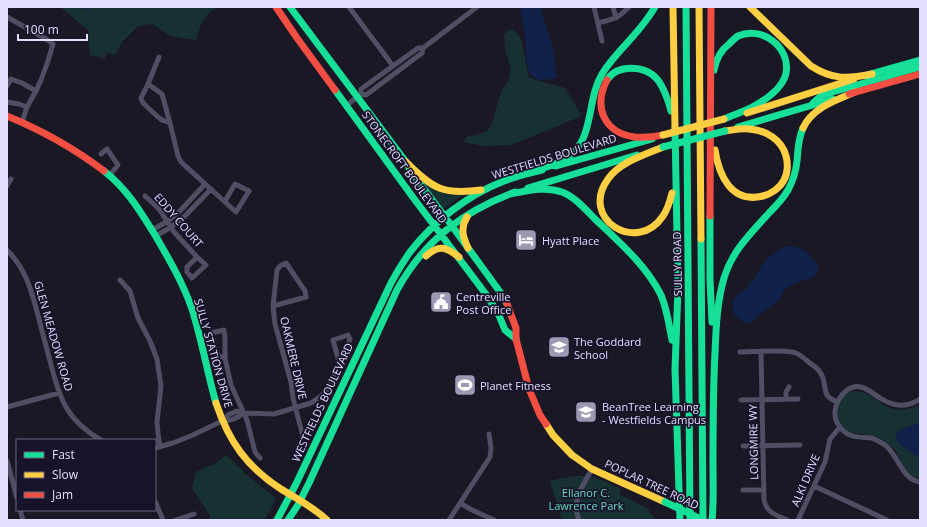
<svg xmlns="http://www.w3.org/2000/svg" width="927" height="527" viewBox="0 0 927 527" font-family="'Open Sans',sans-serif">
	<rect width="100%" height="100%" fill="#1b1825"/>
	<!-- green -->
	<path fill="#173133" d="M60,7H217C203,15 200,26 196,40L170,36L153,24L138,26L122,42L115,55L106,52L105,59L90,55L88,30Z
		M508,30H514L521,39L529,78L565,88L582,116L511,145L484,146L463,142L468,136L476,135L487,131L492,123L501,92L509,80L511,69L505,49L504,35Z
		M422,182L463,195L443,209Z
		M855,391C863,391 871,395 878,401C880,402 880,404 883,405C894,412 908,410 920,405V478C906,476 904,466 898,455C896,450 892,447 888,444C883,440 877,436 872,435C856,433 842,435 838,415C837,410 837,405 840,401C845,395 847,392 855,391Z
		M226,455L248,476L276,498L267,516L263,520H211L209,514L192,488L196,472L216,463Z
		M576,476H590L604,481L621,489L619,494L647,508L656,520H562L550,481L562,478Z"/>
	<!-- water -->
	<path fill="#102249" d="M520,7H541L544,20L553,48L557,78C550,79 539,82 533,77C525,70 526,45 525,35C523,25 521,16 520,7Z
		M794,246C808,251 809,254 818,265V271L815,276L807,280L801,281L786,288L779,300L749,323H744L735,315L733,309L732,303L735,298L739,293L745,290L751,281L756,277L761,266L769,257L784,247Z
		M920,420V456H919L915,455L900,445C886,429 908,427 919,423Z"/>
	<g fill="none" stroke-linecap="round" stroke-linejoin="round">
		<!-- stream -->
		<path stroke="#102249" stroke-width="1.5" d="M83,7L85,9L90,7"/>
		<!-- street -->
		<path stroke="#504e65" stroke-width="5" d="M349,7L393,66
			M594,7L602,41
			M613,7L616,18
			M7,17L46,39L53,44L48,61L41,80L36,91L27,107L22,122
			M598,23C614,19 617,19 629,7
			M159,57L148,84L162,94L170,123L178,156L181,162L236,212L249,191L235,184L225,201
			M148,84L141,98L143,103L158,117L162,120L170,123
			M7,86L11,79L22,83L36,91
			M361,94V89L418,48H423L477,7
			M7,102L19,104L27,107
			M347,105L361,94L366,95L422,53L423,48
			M101,154L107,149L118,165L110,175
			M7,186L11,179
			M145,196L159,209L174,232L197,257L206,265L192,278L187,272V267L197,257
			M152,230L168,221L180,211L205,184
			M156,236L171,227L184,217L211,189
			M7,250C27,270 32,293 39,319C43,336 48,352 52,369C56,382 59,395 66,407C74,421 87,432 101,440
			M120,280L130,291L138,318L150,341L157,359L161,386L157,422L158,433L160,447
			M273,306L306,297L305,291L286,263L280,266L277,270L273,306L275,324L291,382L293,398L303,437
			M740,352C751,352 787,349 796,353C801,355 806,360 811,364C816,367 821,372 823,378C827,392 822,395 837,402
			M761,352L764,500C767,513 776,515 787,520
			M225,358L219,356L216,352L211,333L224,330L225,338V358L231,385L247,420L255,452L260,458
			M786,399V392L789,387
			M920,399C907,408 894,407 880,398C870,392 861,381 847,390C841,395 836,402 835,411C834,422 842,433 853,436C859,438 866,437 872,438C876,440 881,442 885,445C899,456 901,479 920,482
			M741,400L798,399
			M7,407L59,393
			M222,421C231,421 237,419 243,413
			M743,446L800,445
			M155,448L173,443L193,435L222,421L228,415L237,411L243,413L274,414L311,403L321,396L327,390L340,365L350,339L348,335L333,340L340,365
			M7,461L17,498
			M814,486L887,520
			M743,490H764
			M155,501L163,520
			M460,503L470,509L494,520
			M20,510L23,520
			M176,520L194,514
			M449,520L490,457L491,448L489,434
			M579,520C571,501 583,485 592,469
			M798,520L825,462L830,439L840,427"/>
		<!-- fast -->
		<path stroke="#16e098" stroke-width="7" d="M290,7L406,162L411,172L452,226L503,296L507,304
			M686,7L690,520
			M714,70C716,60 721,50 729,44C732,41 735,38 738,36C762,25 791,48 786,73C785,80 778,89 773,93C759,106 741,112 724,119
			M867,75L920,60
			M607,80C617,64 645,65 657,79C663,86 669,102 671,111
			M335,90L412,196L485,293L498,313L505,330L516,339
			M813,103L822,95L920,67
			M738,127L833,99
			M675,128L678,288L675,369L680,520
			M556,166L652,139
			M104,171C128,190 140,211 155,235C169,259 183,283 192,309C202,340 207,372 216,403
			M537,171C547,166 559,164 568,157C595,138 586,101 602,74C611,59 624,47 635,34C642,26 649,17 655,7
			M528,188L637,155
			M510,194C527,191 545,186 562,192C575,197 585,209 595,219C619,242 646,265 661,295C667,309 669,325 672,340
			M710,216V280L712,322
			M701,239L703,520
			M277,520L296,484L391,283C397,272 403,262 410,252C434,221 468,195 504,181C516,176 529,173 542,170
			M288,520L298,505L309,483L397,290C424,241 463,211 515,192
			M712,520C714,502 713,484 713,465C713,428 713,390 715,353C716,328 717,302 724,278C732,251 751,233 769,213C776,206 783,199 788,190C793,181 796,171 797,161C798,150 798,139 803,128"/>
		<!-- slow -->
		<path stroke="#ffcf43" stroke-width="7" d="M673,7L675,128
			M699,7L701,239
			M750,7L811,66C833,80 847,79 872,74
			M747,113L854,79
			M803,128C812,108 836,100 855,92
			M663,147C644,155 620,162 608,179C579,219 637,255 663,216C668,209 670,201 672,193
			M715,150C719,175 731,204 763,196C771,194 780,188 784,180C788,173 788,163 786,156C782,140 766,130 749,129C741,128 733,130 725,131
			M406,162C433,189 443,195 481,190
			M467,217C460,228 463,237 468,248
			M426,256C439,244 446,247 459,257
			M216,403C229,442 247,467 281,489C297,499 313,507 327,520
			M546,424L553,435L572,455L592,469L665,502"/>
		<!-- jam -->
		<path stroke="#f24e42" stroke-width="7" d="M276,7L297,38L335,90
			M607,80C593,107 604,133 635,137C645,138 654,137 663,135
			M849,94L920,74
			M7,116C41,130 75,149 104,171
			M710,216L711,7
			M507,304L516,328V339L529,389L540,415L546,424"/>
		<!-- fast-bridge -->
		<path stroke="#16e098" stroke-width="7" d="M663,147L725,131
			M665,502L703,520"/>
		<!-- slow-bridge -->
		<path stroke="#ffcf43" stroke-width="7" d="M663,135L724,119"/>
	</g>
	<!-- icons -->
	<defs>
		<g id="hotel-square" transform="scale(1.15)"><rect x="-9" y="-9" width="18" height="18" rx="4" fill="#9d99b2" stroke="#18122b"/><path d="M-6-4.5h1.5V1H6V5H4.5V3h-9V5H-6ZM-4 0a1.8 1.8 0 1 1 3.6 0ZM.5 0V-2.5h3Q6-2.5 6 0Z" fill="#fff"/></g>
		<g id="civic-square" transform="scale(1.15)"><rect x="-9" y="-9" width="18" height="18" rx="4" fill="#9d99b2" stroke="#18122b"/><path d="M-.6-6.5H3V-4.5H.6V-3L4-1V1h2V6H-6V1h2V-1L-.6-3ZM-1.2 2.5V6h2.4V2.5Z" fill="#fff"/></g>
		<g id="school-square" transform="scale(1.15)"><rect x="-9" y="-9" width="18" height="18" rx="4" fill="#9d99b2" stroke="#18122b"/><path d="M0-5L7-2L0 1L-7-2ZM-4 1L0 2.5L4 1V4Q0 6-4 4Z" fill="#fff"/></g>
		<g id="stadium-square" transform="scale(1.15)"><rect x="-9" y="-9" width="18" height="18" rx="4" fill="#9d99b2" stroke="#18122b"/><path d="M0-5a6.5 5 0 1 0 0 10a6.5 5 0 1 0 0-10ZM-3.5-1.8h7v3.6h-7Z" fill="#fff"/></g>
	</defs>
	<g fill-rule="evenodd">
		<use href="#hotel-square" x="526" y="240"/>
		<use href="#civic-square" x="441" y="302"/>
		<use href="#school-square" x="559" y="347"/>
		<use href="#stadium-square" x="465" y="385"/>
		<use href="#school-square" x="586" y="412"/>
	</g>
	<g text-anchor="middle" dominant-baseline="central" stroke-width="3.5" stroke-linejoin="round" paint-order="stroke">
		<!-- street labels -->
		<g font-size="11" fill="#e3defe" stroke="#18122b">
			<text transform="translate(554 156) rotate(-17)">WESTFIELDS BOULEVARD</text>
			<text transform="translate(405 167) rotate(54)">STONECROFT BOULEVARD</text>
			<text transform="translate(179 220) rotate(49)">EDDY COURT</text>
			<text transform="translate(677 264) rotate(-91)">SULLY ROAD</text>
			<text transform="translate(54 336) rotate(74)">GLEN MEADOW ROAD</text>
			<text transform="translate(214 353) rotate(74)">SULLY STATION DRIVE</text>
			<text transform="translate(294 358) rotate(77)">OAKMERE DRIVE</text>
			<text transform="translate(322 402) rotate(-65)">WESTFIELDS BOULEVARD</text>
			<text transform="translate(753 442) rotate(-91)">LONGMIRE WY</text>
			<text transform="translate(805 480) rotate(-67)">ALKI DRIVE</text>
			<text transform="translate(652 484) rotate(25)">POPLAR TREE ROAD</text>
		</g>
		<!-- poi labels -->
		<g font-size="11" fill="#e3defe" stroke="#18122b" text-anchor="start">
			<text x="542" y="240">Hyatt Place</text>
			<text x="456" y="296">Centreville<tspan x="456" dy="13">Post Office</tspan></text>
			<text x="574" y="341">The Goddard<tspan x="574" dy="13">School</tspan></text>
			<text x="480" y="385">Planet Fitness</text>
			<text x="602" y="406">BeanTree Learning<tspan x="602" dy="13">- Westfields Campus</tspan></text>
		</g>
		<!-- park labels -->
		<g font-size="11" fill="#6bddc7" stroke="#18122b">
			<text x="586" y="492">Ellanor C.<tspan x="586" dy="13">Lawrence Park</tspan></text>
		</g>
	</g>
	<!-- border -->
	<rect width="927" height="527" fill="none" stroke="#e3defe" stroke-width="16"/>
	<!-- legend -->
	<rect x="16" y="439" width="140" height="72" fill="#18122b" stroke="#69647f"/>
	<rect x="24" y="452" width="20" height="6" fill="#16e098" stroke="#69647f"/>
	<text x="52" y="459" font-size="12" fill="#e3defe">Fast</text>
	<rect x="24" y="472" width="20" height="6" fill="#ffcf43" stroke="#69647f"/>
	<text x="52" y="479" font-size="12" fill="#e3defe">Slow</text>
	<rect x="24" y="492" width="20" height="6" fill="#f24e42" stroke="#69647f"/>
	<text x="52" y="499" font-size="12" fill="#e3defe">Jam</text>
	<!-- scale -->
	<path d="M18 34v6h69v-6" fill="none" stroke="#e3defe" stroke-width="2"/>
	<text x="24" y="34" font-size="12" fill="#e3defe" stroke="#18122b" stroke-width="3" paint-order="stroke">100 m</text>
</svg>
